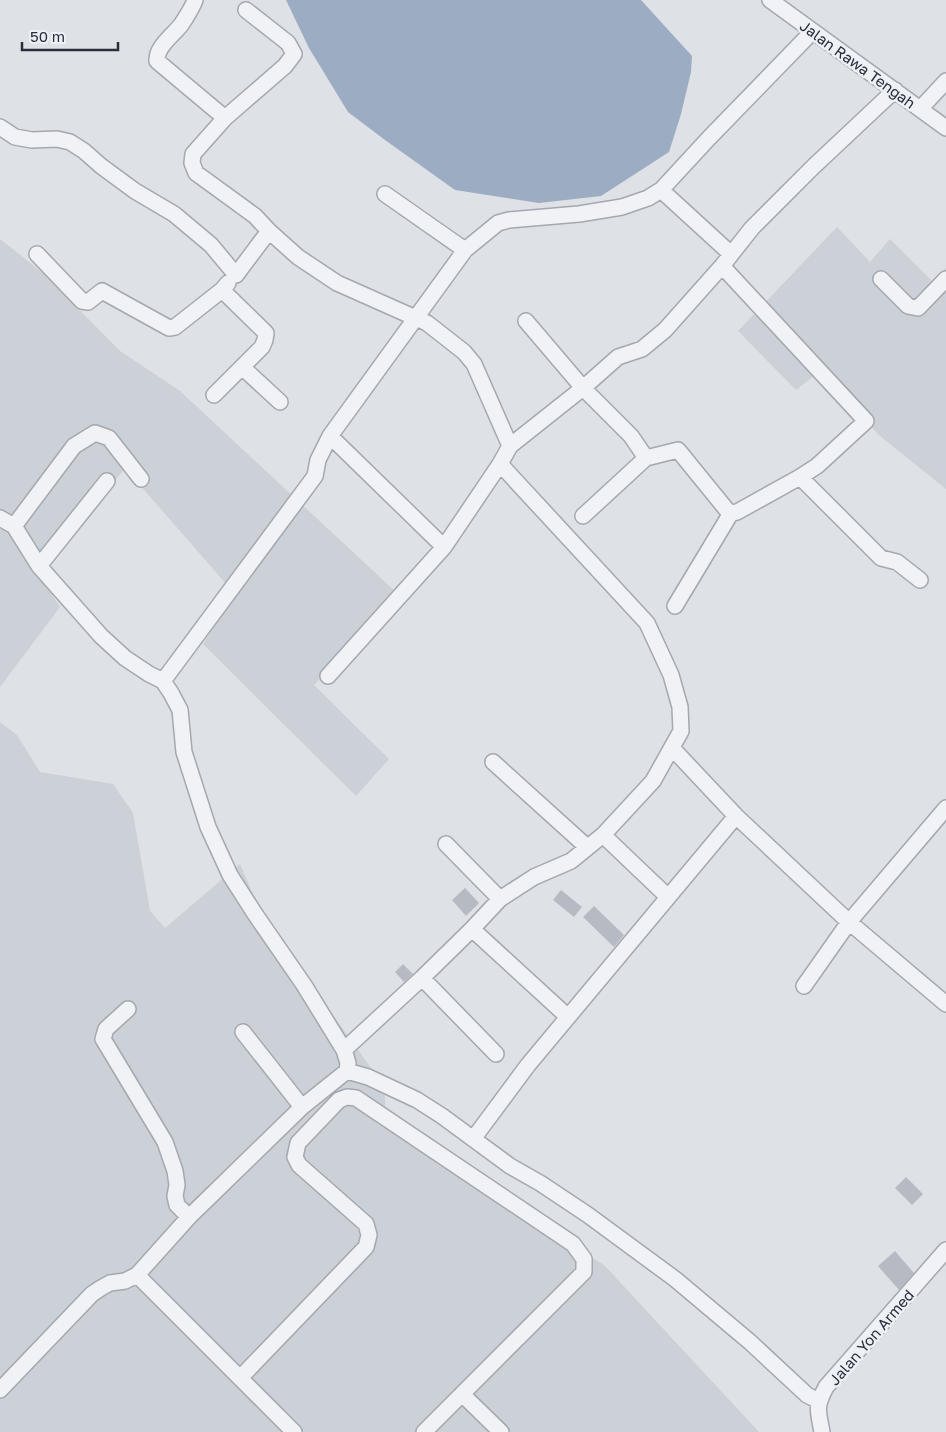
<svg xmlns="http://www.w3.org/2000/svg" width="946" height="1432" viewBox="0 0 946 1432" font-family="'Golos Text',sans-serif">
	<rect width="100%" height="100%" fill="#dee1e6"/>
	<!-- built -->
	<path fill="#ccd0d7" d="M837,227L870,262L890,239L932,281L946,268V489L880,436L819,372L796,390L738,331Z
		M0,239L43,273L120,351L180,391L398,594L314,685L389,759L356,796L203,644L235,594L125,468L39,576L60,607L0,687Z
		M0,722L17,735L40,772L113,784L133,813L150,911L165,928L240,864L264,919L384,1086L387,1128L417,1144L537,1224L604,1265L759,1432H0Z"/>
	<!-- water -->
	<path fill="#9cacc3" d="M286,0H641L692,56L691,72L681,114L669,152L601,196L539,203L455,190L385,140L348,112L309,48Z"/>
	<!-- building -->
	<path fill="#b6bac2" d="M465,888L479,903L466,916L452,900Z
		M561,890L582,907L574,917L553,900Z
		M594,906L624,935L614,947L583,917Z
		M403,964L413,974L404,982L395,972Z
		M906,1177L923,1194L912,1205L895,1188Z
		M895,1251L914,1273L899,1290L878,1266Z"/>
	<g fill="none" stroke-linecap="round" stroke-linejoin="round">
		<!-- minor casing -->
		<g stroke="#a4a8af" stroke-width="18">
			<path id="minor" d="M195,0C192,9 186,17 181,25C173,35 156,47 157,61L225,118
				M770,0L946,128
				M246,10L288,43L294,54L285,66L225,118L193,154L192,163L196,173L255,216L269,231
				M920,109L946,81
				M0,127L15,137L32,140L57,139L70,142L84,151L101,166L135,191L174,214L211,245L236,275L269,231L298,257L337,283L427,323L464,352L474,364L510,446
				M661,190L731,254
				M385,194L465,250
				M37,254L82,301L88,302L102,291L169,328L175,327L222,290
				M881,279L908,306L918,308L946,279
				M526,321L583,388L631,436L646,458
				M242,367L280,402
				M214,395L262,347L265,340L266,333L222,290L228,283
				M330,436L444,547L500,464L510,446L583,388L618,357L642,349L665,330L722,266L752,228L813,167L895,90
				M800,477L881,558L897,562L920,580
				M583,516L646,458L678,450L726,509L731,513L737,512L800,477L817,466L866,421L722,266
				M0,518L14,526L39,566L101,636L125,658L149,674L163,681L171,693L180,710L184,752L208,827L230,875L255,914L304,985L344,1050L348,1063L347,1071L302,1107L189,1217L137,1275L125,1281L110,1283L101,1288L92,1294L0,1390
				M14,526L74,446L95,433L109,438L141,479
				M39,566L107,481
				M675,606L731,513
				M328,676L444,547
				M163,681L315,476L318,460L330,436L465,250L498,223L509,220L579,214L622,207L648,198L661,190L709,138L812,32
				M672,748L736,816L849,922L946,1004
				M493,762L587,847
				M603,835L668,897
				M446,844L500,899
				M472,929L568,1017
				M422,978L496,1054
				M804,986L849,922L946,808
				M128,1009L106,1029L103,1039L165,1142L175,1171L177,1185L175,1196L177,1205L189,1217
				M243,1032L302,1107
				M344,1050L422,978L472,929L500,899L534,877L571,861L603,835L653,781L681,731L680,707L671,675L647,623L500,464
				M347,1071L368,1077L417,1100L442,1116L510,1166L540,1183L588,1215L675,1279L750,1342L807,1395L819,1401
				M473,1139L528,1065L736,816
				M137,1275L294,1432
				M240,1378L366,1247L369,1235L366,1224L299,1165L295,1157L298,1143L339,1100L347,1097L356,1098L573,1244L584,1259V1272L424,1432
				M462,1394L501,1432
				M822,1432C818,1410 815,1408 826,1387L946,1250"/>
		</g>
		<!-- minor -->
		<use href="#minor" stroke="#f0f2f5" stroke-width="15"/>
	</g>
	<g text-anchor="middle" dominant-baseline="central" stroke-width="5" stroke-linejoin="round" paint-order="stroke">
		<!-- street labels -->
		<g font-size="15" fill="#292e3b" stroke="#edf0f4">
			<text transform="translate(858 64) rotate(36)">Jalan Rawa Tengah</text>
			<text transform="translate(871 1337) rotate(-49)">Jalan Yon Armed</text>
		</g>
	</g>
	<!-- scale -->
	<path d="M22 42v8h96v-8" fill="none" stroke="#292e3b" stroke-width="2.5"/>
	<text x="30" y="42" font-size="15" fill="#292e3b" stroke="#edf0f4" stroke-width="4" paint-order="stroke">50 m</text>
</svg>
